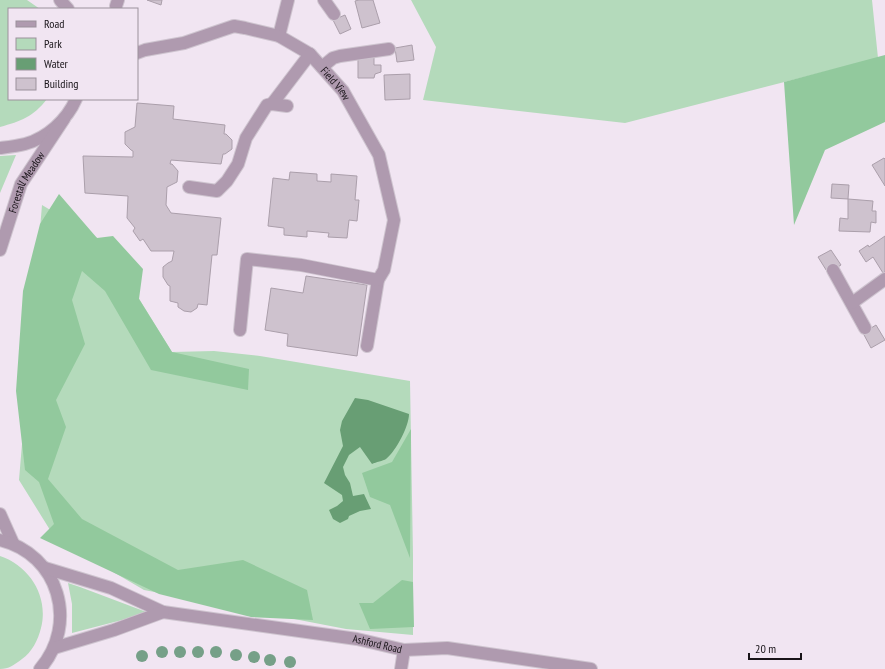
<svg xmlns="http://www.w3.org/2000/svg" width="885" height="669" viewBox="0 0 885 669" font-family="'PT Sans Narrow',sans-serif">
	<rect width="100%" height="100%" fill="#f1e5f2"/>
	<!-- green -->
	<path fill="#b4dabb" d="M0,0H27L40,9H9V99H47C33,117 21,121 0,127Z
		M411,0H872L878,58L625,123L423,100L436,47Z
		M16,155L0,193V156Z
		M42,205L104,242L172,352L214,351L260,356L410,381L413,555V635L346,629L144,590L55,538L19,480Z
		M0,556C30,566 49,597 41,628C38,640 32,652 22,659C14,665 9,669 0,669Z
		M68,583L80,587L149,613L72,633V604Z"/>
	<!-- forest -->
	<path fill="#92c99d" d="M885,55V122L825,150L794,225L784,82Z
		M59,194L97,238L113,236L143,269L139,299L172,352L249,369L248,390L151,370L105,291L82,271L72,300L85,344L56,400L66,427L48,479L82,519L178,570L243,560L307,590L313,620L251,617L159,594L40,538L54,524L39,482L25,470L16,391L23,291L40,224Z
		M411,429L410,558L390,505L370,497L362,473L392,462Z
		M402,580L413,582L414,627L370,629L359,603H373Z"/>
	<!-- water -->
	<path fill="#689e74" d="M355,398L368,400L409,414C409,426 396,451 386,459C383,461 376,462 372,464L360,447L349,455L343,467L345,475L350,483L353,496L364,494L371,509L360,511L349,516L348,519L340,523L333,519L329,510L337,506L343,501L342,495L324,483L343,446L340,430L342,421Z"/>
	<!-- building -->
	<path fill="#cec2ce" stroke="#ab9fab" d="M147,0H162L161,5Z
		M359,0H373L380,23L362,28L355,1Z
		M345,15L351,29L340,34L333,20Z
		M412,45L414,60L397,62L395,48Z
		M358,55H374V65H381V72L375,74L374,78H358Z
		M410,74V99L385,100L384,75Z
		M137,103L174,106L173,119L225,125L224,134H226L232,140V149L225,154H223L221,164L171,160L170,164H172L178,171L177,182L167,187L166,205L171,213L221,218L217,255H212L207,305L198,304L197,308L191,312L184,311L178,307V303L170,301V286L168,285L163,277V267L168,263L172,261L174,251H151L143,239L140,241L133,231L135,228L127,218L128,196L85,193L83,156L133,157V151L131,150L125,144V132L135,127Z
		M884,158L885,159V186L872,165Z
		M290,172L317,174V181L331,182V174L357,176L355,200H359L357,221L349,220L347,238L328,237L329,233L307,231V237L284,235V228L268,226L273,178L289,180Z
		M832,184L849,185L848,199L831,198Z
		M848,199L873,201L872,211H876V223L871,222L870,232L839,231L840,218L848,219Z
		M885,236V272L883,273L873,257L866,262L859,251L868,245L869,247Z
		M831,250L841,265L828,273L818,257Z
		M306,276L367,285L357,356L287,346L288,334L265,330L271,288L303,293Z
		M876,325L885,340L871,348L863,333Z"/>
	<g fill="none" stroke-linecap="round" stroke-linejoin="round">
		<!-- minor casing -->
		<g stroke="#cec4cf" stroke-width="14">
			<g id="minor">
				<path d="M60,0L68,9"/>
				<path d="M324,0L334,14"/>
				<path d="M116,6L118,0"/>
				<path d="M279,36L288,0"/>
				<path id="s1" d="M137,53L145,50L184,43L234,26L245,28L279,36L310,54L343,91L379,155L394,220L384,270L378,280L367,346"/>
				<path d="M322,67L333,58L340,56L389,49"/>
				<path d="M272,104L310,54"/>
				<path d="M0,148C8,147 17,146 25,144C47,138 67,120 76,99"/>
				<path d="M189,187L217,191L227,181L238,164L246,138L267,105L272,104L287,106"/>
				<path id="s2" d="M0,250L21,184L64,119"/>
				<path d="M833,270L865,328"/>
				<path d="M852,303L885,279"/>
				<path d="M240,330L247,259L301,265L378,280"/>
				<path d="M0,514L13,543"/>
				<path d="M0,540C59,554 79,624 40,669"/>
				<path id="s3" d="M45,568L111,588L163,612L357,639L404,650L447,648L591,669"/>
				<path d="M54,648L114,630L163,612"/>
				<path d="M401,669L404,650"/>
			</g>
		</g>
		<!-- minor -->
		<use href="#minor" stroke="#af9aaf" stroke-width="12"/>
	</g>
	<!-- trees -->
	<g fill="#76a088">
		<circle cx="162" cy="652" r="6"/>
		<circle cx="180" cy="652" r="6"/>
		<circle cx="198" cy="652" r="6"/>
		<circle cx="216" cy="652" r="6"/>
		<circle cx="236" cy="655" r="6"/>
		<circle cx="142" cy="656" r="6"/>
		<circle cx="254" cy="657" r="6"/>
		<circle cx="270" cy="660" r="6"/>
		<circle cx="290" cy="662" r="6"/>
	</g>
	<g text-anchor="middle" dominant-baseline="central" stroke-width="3" stroke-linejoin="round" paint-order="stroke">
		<!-- street labels -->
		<g font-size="11" fill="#191419" stroke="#f1e5f2">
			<text stroke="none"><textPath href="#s1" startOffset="222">Field View</textPath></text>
			<text stroke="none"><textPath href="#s2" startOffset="73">Forestall Meadow</textPath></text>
			<text stroke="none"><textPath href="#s3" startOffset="343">Ashford Road</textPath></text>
		</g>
	</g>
	<!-- legend -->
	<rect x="8" y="8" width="130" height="92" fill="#f1e5f2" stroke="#9b919b"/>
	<rect x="16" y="21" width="20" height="6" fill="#af9aaf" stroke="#9b919b"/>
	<text x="44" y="28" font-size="12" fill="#191419">Road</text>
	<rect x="16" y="38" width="20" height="12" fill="#b4dabb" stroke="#9b919b"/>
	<text x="44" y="48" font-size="12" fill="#191419">Park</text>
	<rect x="16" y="58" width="20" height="12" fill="#689e74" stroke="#9b919b"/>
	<text x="44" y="68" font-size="12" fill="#191419">Water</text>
	<rect x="16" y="78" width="20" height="12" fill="#cec2ce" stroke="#9b919b"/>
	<text x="44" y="88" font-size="12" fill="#191419">Building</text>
	<!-- scale -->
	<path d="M749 653v6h52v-6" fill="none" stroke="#191419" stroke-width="2"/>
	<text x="755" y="653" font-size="12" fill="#191419" stroke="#f1e5f2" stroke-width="3" paint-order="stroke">20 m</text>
</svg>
